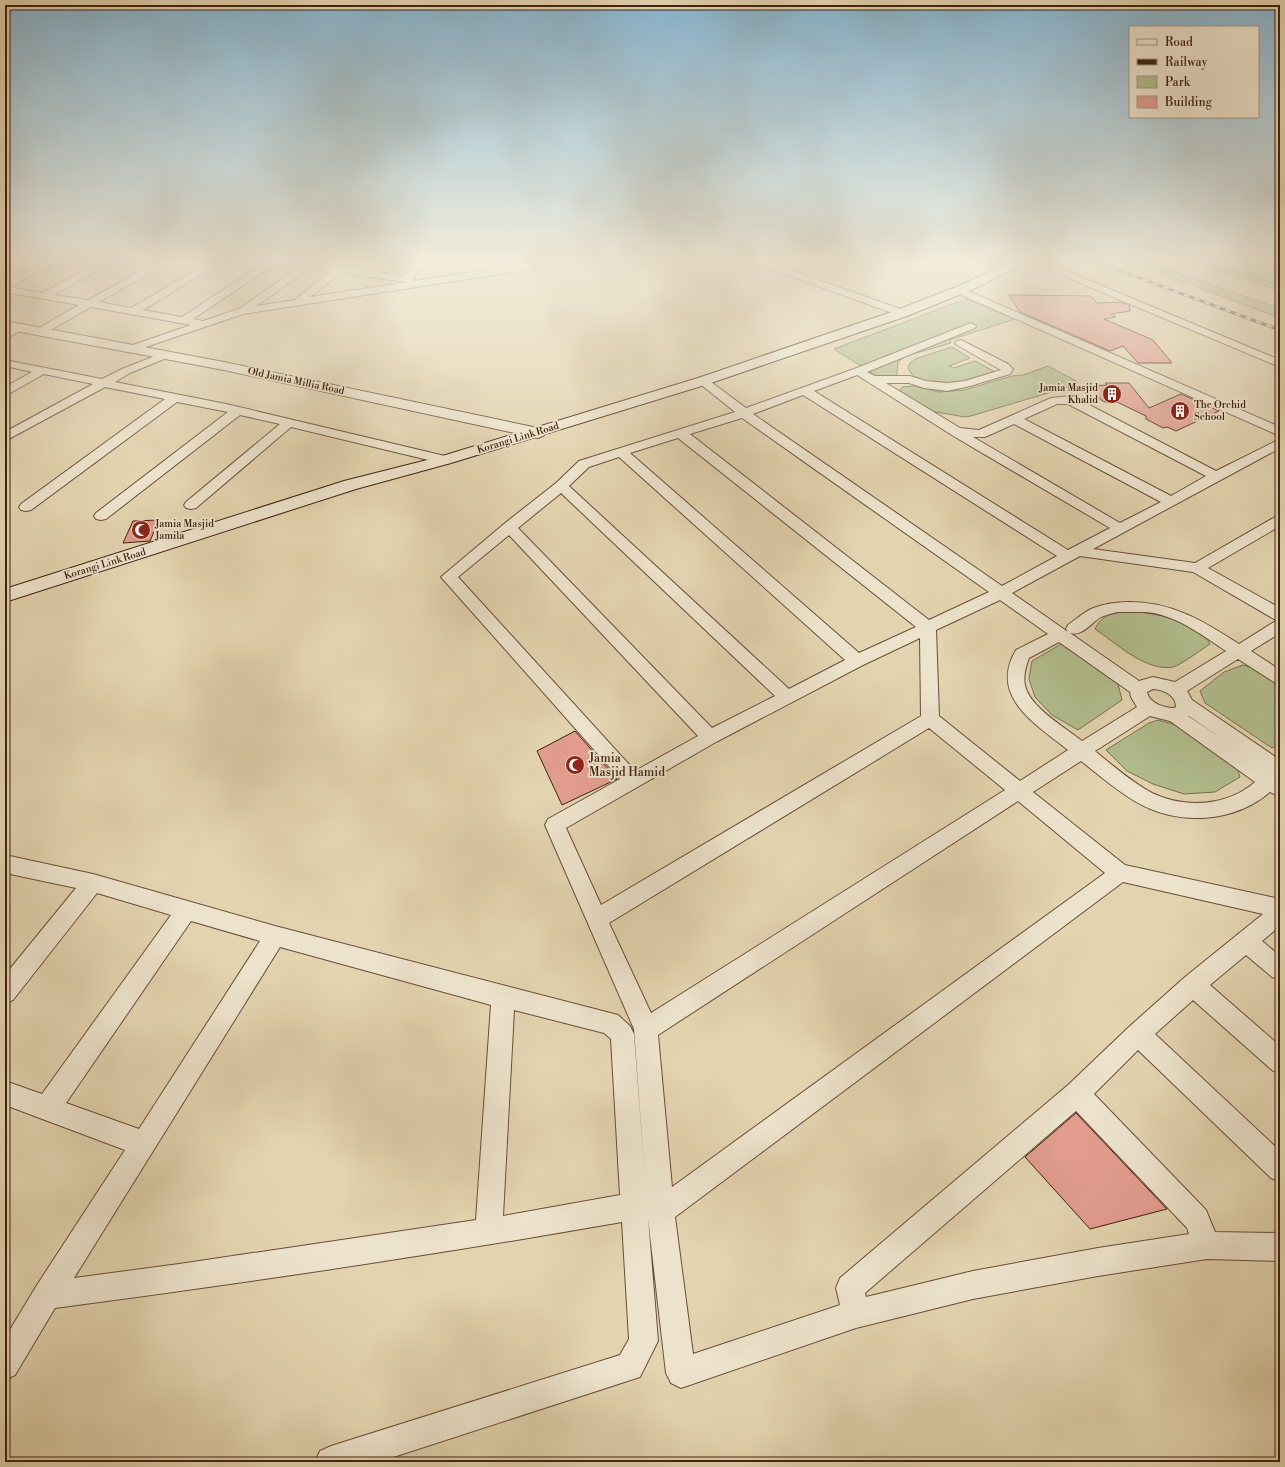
<svg xmlns="http://www.w3.org/2000/svg" width="1285" height="1467" viewBox="0 0 1285 1467" font-family="'Libre Bodoni',serif">
	<rect width="100%" height="100%" fill="#e3d4b0"/>
	<filter id="stains"><feTurbulence type="fractalNoise" baseFrequency=".005" numOctaves="4"/><feColorMatrix values="0 0 0 0 .2 0 0 0 0 .09 0 0 0 0 .02 0 0 0 .5 -.17"/></filter>
	<radialGradient id="worn" r=".72"><stop offset=".6" stop-color="#630" stop-opacity="0"/><stop offset="1" stop-color="#630" stop-opacity=".3"/></radialGradient>
	<!-- green -->
	<path fill="#b1bd8d" stroke="#78704e" d="M1124,260H1147L1144,261L1280,309V318Z
		M1188,260H1201L1280,286V291Z
		M1205,260H1280V285Z
		M966,299L1015,319L950,340L951,343L906,356L898,362L896,382L889,384L834,349Z
		M952,347L970,358L949,366L954,368L975,361L995,372L954,385L923,381L915,377L910,372L908,367L910,363L915,359Z
		M1048,366L1078,382L1075,385L971,416L965,417L930,411L900,391L902,387L915,386L939,392L964,390L1012,376L1023,375Z
		M1127,611C1154,613 1180,617 1202,635C1205,638 1208,639 1210,644C1202,649 1181,665 1173,667C1146,672 1116,643 1095,629C1101,615 1113,613 1127,611Z
		M1061,644L1118,684L1122,700L1078,730L1052,715L1035,697L1029,679L1032,661Z
		M1243,665L1258,670L1280,685V744L1272,748L1205,703L1200,691L1224,672Z
		M1158,720L1177,725L1237,768L1240,777L1215,792L1184,794L1153,784L1127,771L1106,750L1149,723Z"/>
	<!-- building -->
	<path fill="#e29d8f" stroke="#402210" d="M1009,295L1091,296L1097,303L1122,302L1129,305L1130,311L1111,314L1116,317L1104,319L1153,340L1172,363H1138L1123,346L1110,351L1020,312Z
		M1105,383H1129L1149,408L1181,394L1219,411L1176,431L1167,427L1163,428L1146,419V416L1117,402H1105L1101,400L1091,386L1107,385Z
		M159,520L150,541L123,543L133,521Z
		M575,731L617,779L562,805L537,751Z
		M1076,1113L1167,1209L1090,1229L1025,1157Z"/>
	<g fill="none" stroke-linecap="round" stroke-linejoin="round">
		<!-- minor casing -->
		<g stroke="#694e38" stroke-width="2">
			<path id="minor" d="M12,260H29L27,262L5,267V261Z
				M47,260H59L9,287L43,293L104,260H115L113,262L54,295L88,300L161,260H172L170,262L99,302L131,308L213,260H224L222,262L143,310L182,317L269,260H293L307,262L310,260H318L317,263L353,269L366,260H377L364,270L402,276L422,260H433L412,278L415,280L414,281L533,263L563,260H590L585,263L533,269L243,314L134,351L128,348L130,346L191,325L91,307L45,333H37L36,331L37,329L79,305L5,292V281ZM277,263L300,266L241,308L203,321L193,319ZM310,268L330,271L295,300L256,306ZM341,273L407,282L310,297Z
				M749,260H762L906,311L907,313L906,315H898L751,262Z
				M1001,260H1014L1020,263L1015,266L1003,262Z
				M1028,260H1040L1280,360V367L1030,262Z
				M959,287L1280,427V436L955,292L954,290L955,288Z
				M971,323L976,326L975,328L867,372L875,376H910L926,381L947,383L965,381L1001,370L957,345L955,343L957,341L961,340L1008,364L1013,369L1010,374L970,386L947,391L924,388L909,383H886L960,428L979,430L1051,398L1070,396L1074,397L1216,471L1280,439V448L1093,549L1195,563L1275,517L1280,516V526L1208,568L1280,608V620L1274,619L1193,572L1080,556L1012,593L1068,632L1066,629L1068,625C1075,620 1083,613 1091,609C1103,604 1117,602 1129,602C1173,602 1203,621 1239,644L1274,622L1280,621V633L1251,651L1280,670V684L1274,682L1238,659L1187,691L1192,700L1280,760V777L1276,776L1280,779V797L1270,792C1234,823 1179,826 1138,803C1117,791 1099,775 1081,761L1033,792L1125,865L1280,899V926L1262,941L1280,956V980L1272,977L1246,955L1210,985L1280,1046V1074L1272,1070L1193,1000L1155,1034L1280,1151V1182L1271,1178L1138,1050L1094,1094L1206,1210L1215,1232L1280,1233V1261L1207,1259L1098,1276L973,1299L856,1328L681,1388L671,1383L666,1373L648,1218L658,1341L640,1377L378,1462H315L320,1451L331,1446L620,1355L629,1339L622,1222C434,1255 245,1283 55,1308L15,1375L5,1380V1338L37,1285L125,1150L5,1105V1081L42,1094L171,915L97,893L13,1000L5,1003V975L76,888L5,873V855L93,874L275,926L618,1015L630,1026L634,1034L645,1179L634,1029L545,825L548,819L620,779L441,577L504,524L556,483L579,461L735,412L699,383L697,381L699,379H707L746,408L854,369ZM857,375L955,437L1110,528L1068,550L814,391ZM803,395L1057,556L1002,586L753,414ZM1057,404H1068L1206,476L1171,496L1024,419ZM742,418L989,592L929,620L690,434ZM1014,424L1161,502L1120,523L973,437H985ZM678,438L916,627L859,653L630,453ZM619,457L845,660L789,689L569,486L589,467ZM561,493L775,696L712,728L518,528ZM509,535L698,736L635,771L458,577ZM1000,600L1048,634L1016,650C988,697 1037,725 1068,750L1020,781L939,716L936,630ZM1117,612C1126,612 1136,612 1145,612C1175,614 1202,635 1226,651L1175,682L1153,677L1139,681L1070,633C1082,637 1091,623 1101,617C1105,615 1111,614 1117,612ZM920,638L921,716L601,905L566,828L716,742L863,665ZM1059,642L1130,692L1131,697L1137,707L1082,741C1066,728 1029,707 1025,685C1023,676 1026,666 1029,658ZM1153,689C1164,690 1176,695 1176,707L1174,708C1164,708 1149,703 1147,692ZM1150,716L1170,721L1255,782C1228,806 1185,809 1152,793C1132,782 1113,766 1095,751ZM1188,716H1189L1222,739ZM929,728L1005,790L651,1013L609,923ZM1018,801L1105,873L672,1187L658,1035ZM1123,882L1263,914L1185,977L1130,1026L1068,1085L840,1278L836,1288L840,1305L693,1354L675,1217ZM191,921L260,941L139,1129L66,1103ZM280,947L491,1005L476,1220L179,1264L74,1278ZM514,1010L604,1033L611,1039L620,1195L503,1216ZM1076,1111L1187,1228L1189,1234L1098,1248L973,1271L866,1297L865,1293Z
				M20,324L24,325L25,327L24,329L5,339V331Z
				M165,352L169,353L171,355L169,357L130,373L115,382L226,404L445,456L450,457L452,460L450,463L445,464L291,427L196,508L191,509L186,508L184,505L186,502L280,424L240,415L106,519L101,520L96,519L94,516L96,513L228,412L177,402L31,510L26,511L21,510L19,507L21,504L165,399L105,387L5,441V432L93,384L44,374L5,396V387L32,372L5,366V360L102,379L122,369Z"/>
		</g>
		<!-- tertiary casing -->
		<g stroke="#694e38" stroke-width="2">
			<path id="tertiary" d="M5,321L224,362L538,428L543,430L546,433L543,436L538,438L224,370L5,329Z"/>
		</g>
		<!-- secondary casing -->
		<g stroke="#402210" stroke-width="2">
			<path id="secondary" d="M1015,260H1030L1028,262L969,291L907,316L708,384L451,463L356,489L5,602V589L344,481L439,457L698,378L897,310L961,285Z"/>
		</g>
		<!-- minor -->
		<use href="#minor" fill="#ede3cc" fill-rule="evenodd"/>
		<!-- tertiary -->
		<use href="#tertiary" fill="#ede3cc" fill-rule="evenodd"/>
		<!-- secondary -->
		<use href="#secondary" fill="#ede3cc" fill-rule="evenodd"/>
		<!-- rail casing -->
		<g stroke="#402210" stroke-width="3">
			<path id="rail" d="M1091,260L1280,330"/>
		</g>
		<!-- rail -->
		<use href="#rail" stroke="#ede3cc" stroke-width="2" stroke-dasharray="5.5" stroke-linecap="butt"/>
	</g>
	<!-- sky -->
	<linearGradient id="sky" x2="0" y2="1"><stop stop-color="#87b6d1"/><stop offset="0.56" stop-color="#f2ecdb"/><stop offset="1" stop-color="#f2ecdb" stop-opacity="0"/></linearGradient>
	<rect width="1285" height="465" fill="url(#sky)"/>
	<!-- icons -->
	<defs>
		<g id="building-disc" transform="scale(1)"><circle r="9.5" fill="#8f2418" stroke="#ede3cc"/><path d="M-4-6H4V6H1V3H-1V6H-4ZM-2.5-4.3h1.7v1.8h-1.7ZM.8-4.3h1.7v1.8H.8ZM-2.5-1h1.7V.8h-1.7ZM.8-1h1.7V.8H.8Z" fill="#fff"/></g>
		<g id="mosque-disc" transform="scale(1)"><circle r="9.5" fill="#8f2418" stroke="#ede3cc"/><path d="M3.5-4.9A6 6 0 1 0 3.5 4.9A5 5 0 1 1 3.5-4.9Z" fill="#fff"/></g>
	</defs>
	<g fill-rule="evenodd">
		<use href="#building-disc" x="1112" y="394"/>
		<use href="#building-disc" x="1180" y="411"/>
		<use href="#mosque-disc" x="141" y="530"/>
		<use href="#mosque-disc" x="575" y="765"/>
	</g>
	<g text-anchor="middle" dominant-baseline="central" stroke-width="3.5" stroke-linejoin="round" paint-order="stroke">
		<!-- far-street labels -->
		<g font-size="10" fill="#402210" stroke="#ede3cc">
			<text transform="translate(296 381) rotate(12)">Old Jamia Millia Road</text>
			<text transform="translate(518 438) rotate(-17)">Korangi Link Road</text>
			<text transform="translate(105 564) rotate(-17)">Korangi Link Road</text>
		</g>
		<!-- far-poi labels -->
		<g font-size="10" fill="#402210" stroke="#ede3cc" text-anchor="start">
			<text x="1098" y="388" text-anchor="end">Jamia Masjid<tspan x="1098" dy="12">Khalid</tspan></text>
			<text x="1194" y="405">The Orchid<tspan x="1194" dy="12">School</tspan></text>
			<text x="155" y="524">Jamia Masjid<tspan x="155" dy="12">Jamila</tspan></text>
		</g>
		<!-- poi labels -->
		<g font-size="12" fill="#402210" stroke="#ede3cc" text-anchor="start">
			<text x="589" y="758">Jamia<tspan x="589" dy="14">Masjid Hamid</tspan></text>
		</g>
	</g>
	<!-- margin -->
	<rect width="1285" height="1467" fill="none" stroke="#e3d4b0" stroke-width="20"/>
	<rect x="6" y="6" width="1273" height="1455" fill="none" stroke="#402210" stroke-width="2"/>
	<rect x="10" y="10" width="1265" height="1447" fill="none" stroke="#402210"/>
	<!-- legend -->
	<rect x="1129" y="26" width="130" height="92" fill="#ede3cc" stroke="#a89681"/>
	<rect x="1137" y="39" width="20" height="6" fill="#ede3cc" stroke="#a89681"/>
	<text x="1165" y="46" font-size="12" fill="#402210">Road</text>
	<rect x="1137" y="59" width="20" height="6" fill="#402210" stroke="#a89681"/>
	<text x="1165" y="66" font-size="12" fill="#402210">Railway</text>
	<rect x="1137" y="76" width="20" height="12" fill="#b1bd8d" stroke="#a89681"/>
	<text x="1165" y="86" font-size="12" fill="#402210">Park</text>
	<rect x="1137" y="96" width="20" height="12" fill="#e29d8f" stroke="#a89681"/>
	<text x="1165" y="106" font-size="12" fill="#402210">Building</text>
	<rect width="100%" height="100%" filter="url(#stains)"/>
	<rect width="100%" height="100%" fill="url(#worn)"/>
</svg>
